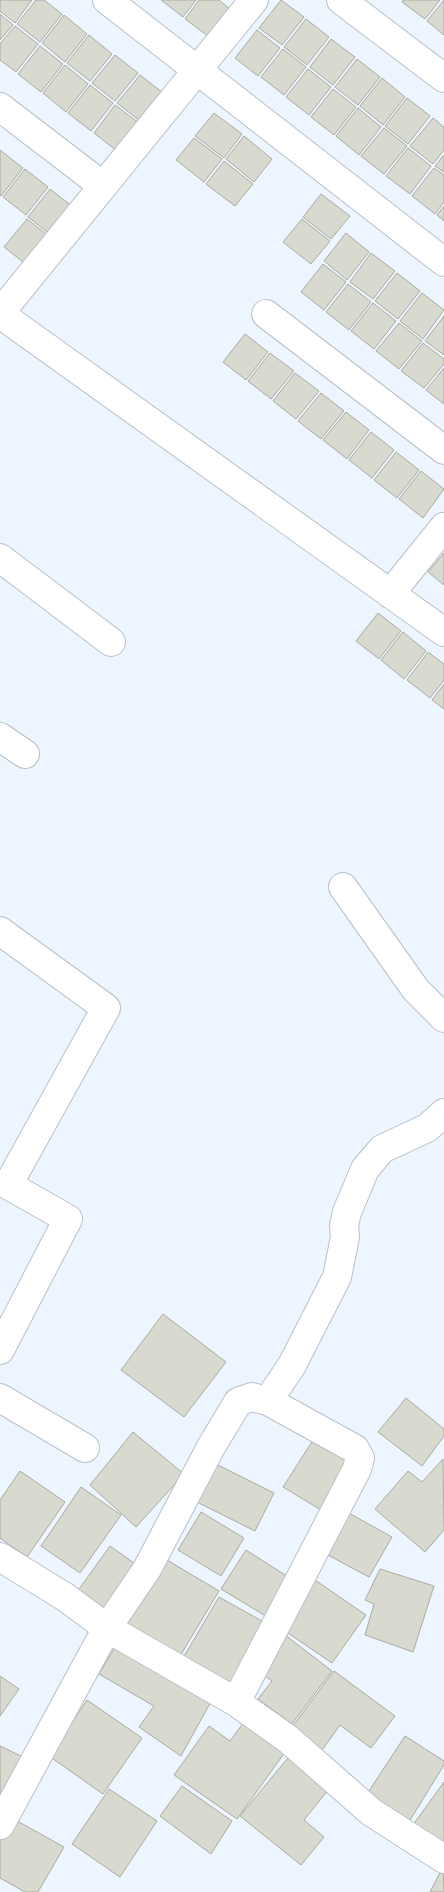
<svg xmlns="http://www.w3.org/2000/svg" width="444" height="1892" viewBox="0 0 444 1892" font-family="'Sofia Sans Condensed',sans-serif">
	<rect width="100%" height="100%" fill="#edf6fe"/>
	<!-- building -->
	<path fill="#d8dacf" stroke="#a9aaa0" d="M0,0H32L15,23L0,11Z
		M36,0H44L62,14L40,42L17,24Z
		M161,0H196L183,17Z
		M199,0H219L230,9L208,36L185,19Z
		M281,0L304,17L282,45L259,28Z
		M403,0H440L425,19L402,2Z
		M444,0V35L427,21Z
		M0,14L13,25L0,40Z
		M64,15L87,34L65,62L42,43Z
		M306,19L329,37L307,65L284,47Z
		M15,26L38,44L16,72L0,60V44Z
		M257,30L280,48L258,76L235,58Z
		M89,35L112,54L90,81L67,63Z
		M331,39L355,57L333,85L310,67Z
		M40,46L63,64L41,92L18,74Z
		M283,49L306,67L284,95L261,77Z
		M115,55L138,73L115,101L92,83Z
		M357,59L380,77L358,105L335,87Z
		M65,65L88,84L66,112L43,93Z
		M308,69L331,87L309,115L286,97Z
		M140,75L163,93L140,121L117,103Z
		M382,78L405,97L383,125L360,106Z
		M90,85L113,103L91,131L68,113Z
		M333,89L356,107L334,135L311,117Z
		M407,98L430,116L408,144L385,126Z
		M115,105L139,123L117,151L94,133Z
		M358,108L381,127L359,155L336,136Z
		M214,113L242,134L224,158L195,136Z
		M433,118L444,127V150L433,164L410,146Z
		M384,128L407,146L384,174L361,156Z
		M244,136L272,159L254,182L226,159Z
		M194,138L222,159L204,182L176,160Z
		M408,148L431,166L410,194L386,176Z
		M0,150L23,168L1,196L0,195Z
		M444,155V172L435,166Z
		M224,161L253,184L235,206L206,184Z
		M434,168L444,175V202L435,214L412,196Z
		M25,169L48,187L26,215L3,197Z
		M50,189L73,207L51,235L28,217Z
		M321,194L350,216L331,239L303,217Z
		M444,206V221L437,215Z
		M27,219L50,237L27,265L4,247Z
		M302,219L330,241L311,264L283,242Z
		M346,233L369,252L347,280L324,261Z
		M371,253L395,271L373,299L350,282Z
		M323,264L346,282L324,310L301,292Z
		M397,273L420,291L398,319L375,301Z
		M348,284L371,302L349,330L326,312Z
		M422,293L444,310L423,339L400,321Z
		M373,303L396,321L374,349L351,331Z
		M444,316V355L425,341Z
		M399,323L422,341L399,369L376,351Z
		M245,334L268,352L246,380L223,362Z
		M423,343L444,359V364L424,388L401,371Z
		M270,353L294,371L271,399L248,381Z
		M444,368V404L426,390Z
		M295,373L319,391L296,419L273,401Z
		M321,393L344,411L321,439L298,421Z
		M346,412L369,430L347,459L323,440Z
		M371,432L394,450L372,478L349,460Z
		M396,452L419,470L397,498L374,480Z
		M421,471L444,489L423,518L399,499Z
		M444,553V585L428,572Z
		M378,613L401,631L379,659L356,641Z
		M403,632L426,651L404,679L381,660Z
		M428,652L444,664V680L430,698L407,680Z
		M444,684V709L432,700Z
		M163,1314L226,1362L184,1417L121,1370Z
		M406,1398L444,1429V1436L422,1466L378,1432Z
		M133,1432L184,1474L136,1527L90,1485Z
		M317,1434L355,1457L321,1510L283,1487Z
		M443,1459L444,1530L425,1552L375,1509L408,1471L422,1482Z
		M212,1462L274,1493L255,1531L193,1500Z
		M20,1471L65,1502L27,1557L0,1538V1500Z
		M81,1487L121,1515L80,1573L41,1546Z
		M201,1512L244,1538L221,1576L178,1550Z
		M347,1512L392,1537L369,1577L326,1554Z
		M110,1546L141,1568L106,1618L74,1596Z
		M246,1550L293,1580L269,1618L221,1589Z
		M162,1557L219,1591L180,1656L123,1622Z
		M380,1569L434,1586L413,1652L365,1635L374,1604L365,1600Z
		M315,1580L366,1615L332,1663L282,1629Z
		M219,1597L269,1625L235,1689L183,1658Z
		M285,1635L332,1671L292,1724L258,1699L272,1681L258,1671Z
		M118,1642L213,1698L181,1756L139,1727L154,1706L99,1674Z
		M334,1671L395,1716L371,1748L340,1725L320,1753L290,1730Z
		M0,1676L19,1689L0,1716Z
		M87,1700L142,1738L103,1794L49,1756Z
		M246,1719L288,1748L237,1819L174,1775L209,1726L230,1741Z
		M405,1736L444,1761V1765L407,1825L367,1794Z
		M0,1746L23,1757L0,1801Z
		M292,1753L332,1785L304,1820L324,1837L301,1865L240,1816Z
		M444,1782V1847L413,1825Z
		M182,1786L232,1821L211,1854L160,1816Z
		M109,1789L157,1821L120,1877L72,1844Z
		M10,1817L64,1847L38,1892H25L0,1878V1835Z
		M443,1867L444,1892H430Z"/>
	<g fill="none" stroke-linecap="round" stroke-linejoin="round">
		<!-- minor casing -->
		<g stroke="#b8c0c8" stroke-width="30">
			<path id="minor" d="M107,0L444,262
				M341,0L444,78
				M0,107L103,186
				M0,313L254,0
				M0,314L444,632
				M266,314L444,450
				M0,558L111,642
				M390,594L444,527
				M0,737L25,754
				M343,887L416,990L444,1018
				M0,931L106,1008L8,1185L68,1219L0,1350
				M0,1398L85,1448
				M0,1557L65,1597L107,1628L236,1702L288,1739L371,1812L444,1859
				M236,1702L357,1469L360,1458L355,1449L268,1401
				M0,1825L107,1628L147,1569L211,1447L238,1402L252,1397L268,1401L292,1365L337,1277L345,1237L344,1226L347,1212L365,1169L382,1149L427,1128L444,1113"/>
		</g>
		<!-- minor -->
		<use href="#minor" stroke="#fff" stroke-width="28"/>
	</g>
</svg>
